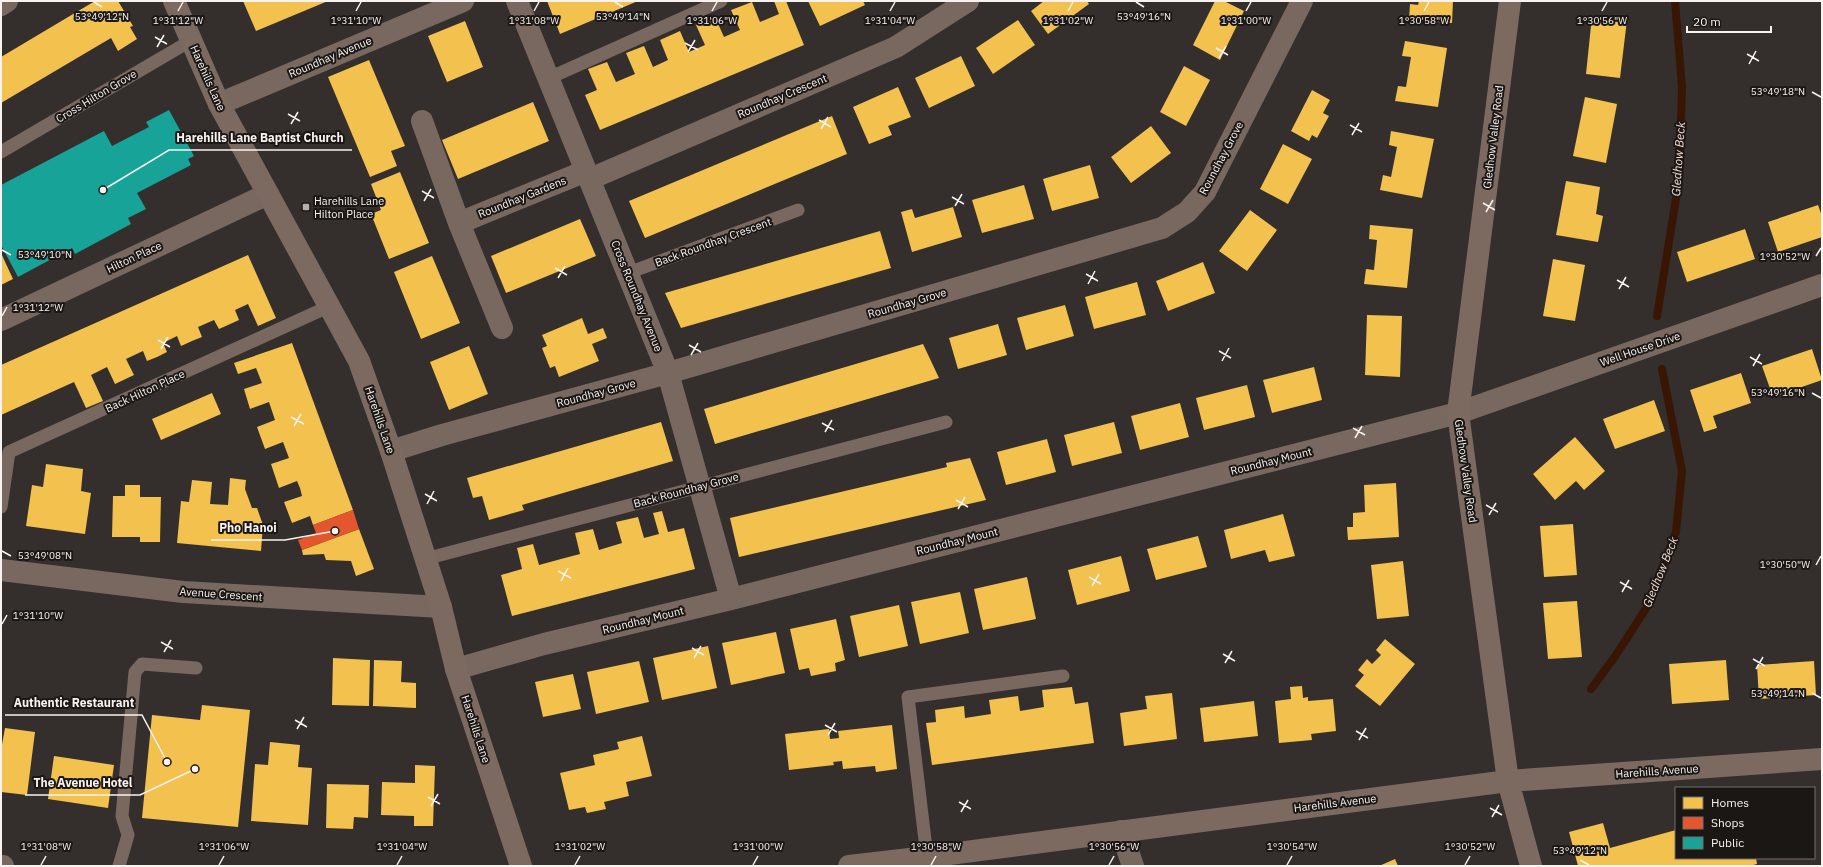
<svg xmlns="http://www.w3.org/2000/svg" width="1823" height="867" viewBox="0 0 1823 867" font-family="'IBM Plex Sans',sans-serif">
	<rect width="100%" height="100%" fill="#342f2d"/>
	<!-- homes -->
	<path fill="#f2c14e" d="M95,1H118L133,26L130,27L137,39L118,51L111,38L1,103V57Z
		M243,1H328L256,31Z
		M547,1H638L560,34Z
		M774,1H786L804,45L600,130L585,95L597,90L588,69L607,62L616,82L635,74L626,53L644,46L653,67L668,60L660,40L680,31L689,52L705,45L696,25L715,17L724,37L740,30L731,10L752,2L760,22L779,14Z
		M808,1H863L865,5L820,26Z
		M1044,1H1087L1089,4L1048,34L1031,11Z
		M1215,1H1224L1244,11L1220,60L1193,45Z
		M1419,1H1453L1452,23L1409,20L1410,4L1418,5Z
		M1592,16L1627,20L1620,78L1586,74Z
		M1018,20L1035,45L993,74L976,48Z
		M465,21L483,67L447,82L428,36Z
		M1405,41L1447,48L1438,107L1395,101L1398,86L1406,87L1411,57L1402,56Z
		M961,56L975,86L929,108L915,78Z
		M369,60L405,146L391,151L397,166L370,177L328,77Z
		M1184,66L1210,80L1186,126L1160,112Z
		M898,87L911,117L888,126L892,135L869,144L853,107Z
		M1312,90L1330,100L1323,113L1329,116L1317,138L1312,135L1309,141L1291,131Z
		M1585,97L1617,104L1606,163L1573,156Z
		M533,102L549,141L458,179L442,140Z
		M832,116L847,154L645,238L629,201Z
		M1151,126L1171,153L1131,183L1111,157Z
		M1391,131L1434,139L1422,198L1380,190L1383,175L1391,177L1397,147L1389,145Z
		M1283,144L1312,159L1288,204L1260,189Z
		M1090,165L1099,198L1052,211L1043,179Z
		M400,172L429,243L389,259L371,214L381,210L371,184Z
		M1566,181L1600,187L1596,214L1603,216L1598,242L1556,235Z
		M1024,185L1034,219L982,233L972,200Z
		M1818,205L1822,216V237L1778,252L1768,222Z
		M953,207L962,237L912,252L901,212L912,209L915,218Z
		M1250,210L1277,230L1247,271L1219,251Z
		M580,219L596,256L506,293L491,256Z
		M1370,225L1413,229L1407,288L1364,284L1366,269L1374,270L1377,240L1369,239Z
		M1745,229L1755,259L1687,282L1677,252Z
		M880,231L891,268L681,328L665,293Z
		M1,253L13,279L1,285Z
		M248,255L276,318L258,326L248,304L235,310L239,320L228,325L219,329L214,320L198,327L202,337L192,341L181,346L177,336L163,343L167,352L157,357L147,361L143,351L126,359L134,375L115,384L107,367L91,375L103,401L86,408L74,382L1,415V365Z
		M432,256L460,323L421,339L394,272Z
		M1553,259L1585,265L1575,321L1543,316Z
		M1203,262L1215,293L1168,311L1156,281Z
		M1137,282L1146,315L1094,329L1085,297Z
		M1065,305L1074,336L1026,350L1017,318Z
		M1367,315L1402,316L1400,377L1365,375Z
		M582,318L588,334L603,328L607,338L592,344L599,361L559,377L555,366L550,368L542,348L547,346L542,335Z
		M998,324L1007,355L958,369L949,338Z
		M292,343L353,510L313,525L310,516L292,523L284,502L302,496L300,488L297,481L279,488L271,464L289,458L283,442L265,449L257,427L275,420L269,402L250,409L244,389L262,383L256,368L238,374L234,363Z
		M923,344L939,378L715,444L704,409Z
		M469,346L488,394L449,410L430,362Z
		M1812,349L1822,380L1773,397L1762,366Z
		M1314,367L1322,400L1272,413L1263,380Z
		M1741,373L1751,403L1713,416L1717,428L1704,432L1690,390Z
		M1247,385L1255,417L1204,430L1196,398Z
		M212,393L221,414L161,440L152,419Z
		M1654,400L1665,431L1615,449L1603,419Z
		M1180,403L1189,437L1140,450L1131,416Z
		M661,422L673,461L522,505L524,510L489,520L482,496L473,498L467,478Z
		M1114,422L1122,453L1072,466L1064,435Z
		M1575,437L1605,471L1584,490L1576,481L1555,500L1533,474Z
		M1047,439L1056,472L1006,485L997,452Z
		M970,458L986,500L739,557L730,518L947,467L946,463Z
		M46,464L83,469L81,491L91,493L85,534L26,526L32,485L43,487Z
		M230,478L246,480L245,489L252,508H257L263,525L261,551L177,543L181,501L189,502L192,480L212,482L210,504L228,505Z
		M1396,483L1399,537L1348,540L1347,527H1353V513L1365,512L1364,485Z
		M125,485H140V497H161L160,542H140V537H112L113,496H125Z
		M662,511L668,532L684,528L695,569L512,616L501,575L522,569L517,548L533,544L539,565L561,559L580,554L575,533L593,529L599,550L622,543L616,522L638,517L644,538L659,534L653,513Z
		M1283,514L1295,556L1269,562L1265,550L1231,559L1224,530Z
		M1573,524L1577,575L1544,577L1540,526Z
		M359,529L374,569L356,576L351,561L326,560L324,554L303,555L302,550Z
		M1198,536L1207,567L1156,580L1147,549Z
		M1121,556L1130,591L1077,605L1068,570Z
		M1403,561L1409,616L1377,619L1371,565Z
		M1027,577L1036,619L983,630L974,589Z
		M960,592L969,633L920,644L911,602Z
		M1577,601L1582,657L1548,659L1543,603Z
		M899,605L908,646L859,657L850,616Z
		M836,619L845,660L835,663L836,671L811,676L809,668L799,670L790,629Z
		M776,632L785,673L731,685L722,643Z
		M1385,639L1415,664L1380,706L1355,686L1364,675L1358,670L1367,659L1372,664L1381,655L1376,650Z
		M708,646L717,688L662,700L653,658Z
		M333,658L370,660L369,706L332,705Z
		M374,660L402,661L401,682L416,683V708L373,706Z
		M1726,660L1729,700L1672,704L1669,664Z
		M639,661L649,702L596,714L587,672Z
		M1814,661L1816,695L1759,699L1757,665Z
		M573,674L581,709L543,717L535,682Z
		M1302,686L1303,698L1308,697V701L1333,699L1336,731L1311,734L1312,740L1279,743L1275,701L1291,699L1290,687Z
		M1072,687L1075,704L1088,702L1094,743L932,765L926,723L936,722L935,710L964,706L965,718L991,714L989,700L1018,696L1020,711L1044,707L1042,690Z
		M1172,693L1177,739L1124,746L1120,713L1147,709L1145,696Z
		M1254,701L1258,736L1204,742L1200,708Z
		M202,705L250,710L238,827L142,818L152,715L200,720Z
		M892,725L897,769L876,772L875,766L843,769L842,761L833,762L834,765L789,770L785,734L829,729L830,739L839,738L838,731Z
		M5,728L35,732L27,795L1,792V750Z
		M642,736L652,776L626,782L629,796L604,802L606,809L587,813L585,807L569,810L560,773L595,765L593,755L619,749L617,742Z
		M270,742L300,745L298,767L312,768L308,825L251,821L255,764L268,765Z
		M54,756L114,765L108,808L48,799Z
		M415,765L435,766L433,826H414V816L381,815L382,782L415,783Z
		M327,784L369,785L368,818L354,817L353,829L326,828Z
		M1603,823L1610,848L1676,830V858H1756L1757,864L1750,866H1578L1569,832Z
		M1395,859L1398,866H1379Z"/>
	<!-- shops -->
	<path fill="#e4572e" d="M353,510L359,529L302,550L298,540L316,533L313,525Z"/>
	<!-- public -->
	<path fill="#17a398" d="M169,110L194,156L188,159L191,165L137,193L146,209L128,218L131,224L75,254L72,248L18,277L1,245V185L104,131L112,146L149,127L146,122Z"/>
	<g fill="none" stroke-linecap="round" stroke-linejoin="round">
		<!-- stream -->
		<path stroke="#391604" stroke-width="8" d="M1657,316L1679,180L1682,87L1675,1
			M1591,689L1614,658L1647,607L1676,532L1682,471L1662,369"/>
		<!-- lane -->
		<path stroke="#796860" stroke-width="13" d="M549,78L721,1
			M1,152L192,40
			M628,273L798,210
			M1,507L9,452L330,306
			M425,559L946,422
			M927,857L908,697L1063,676
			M119,866L128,835L122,816L135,672L142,664L196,668"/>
		<!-- street -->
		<path stroke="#796860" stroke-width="22" d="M517,1L668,373L731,599
			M1,5L7,1
			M219,104L463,1
			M422,121L459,223
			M590,179L896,47L968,1
			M1,320L268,194
			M502,328L459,223L586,171
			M391,451L442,435L668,373L1162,228L1187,212L1205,192L1302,1
			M1,570L183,592L441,607
			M456,669L544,644L731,599L1458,413L1822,285
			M1121,831L1133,866
			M1,866H3"/>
		<!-- secondary -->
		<path stroke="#7c6a61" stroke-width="22" d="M174,1L219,104L359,361L391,451L441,607L456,669L521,866
			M1510,1L1458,413L1508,781L1531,866
			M849,866L927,857L1508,781L1822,759"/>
	</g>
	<!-- ticks -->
	<path fill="none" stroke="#f9f3f0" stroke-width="1.5" d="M94,2L102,7M615,2L623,7M1136,2L1144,7M178,11L183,2M356,11L361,2M534,11L539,2M712,11L717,2M890,11L895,2M1068,11L1073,2M1246,11L1251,2M1424,11L1429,2M1602,11L1607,2M155,37L167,44M685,43L698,50M157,47L164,35M1216,48L1228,55M688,52L695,40M1747,54L1759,61M1219,58L1226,46M1749,64L1756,51M1812,92L1821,97M288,114L300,121M819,120L831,127M291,124L298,112M1350,125L1362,132M821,129L828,117M1352,135L1359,123M422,191L434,198M952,197L964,204M424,201L431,189M1483,203L1495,210M955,206L962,194M1486,212L1493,200M2,250L11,255M1816,256L1821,248M555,268L567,275M1086,274L1098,281M558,278L565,266M1617,280L1629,287M1088,284L1095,271M1619,289L1626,277M2,316L7,307M158,340L170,347M689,345L701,352M161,349L168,337M1219,351L1231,358M691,355L698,343M1750,357L1762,364M1222,361L1229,348M1753,366L1760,354M1812,393L1821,398M291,417L304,424M822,423L834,430M294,426L301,414M1353,428L1365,435M825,432L832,420M1355,438L1362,426M425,494L437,501M956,500L968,507M427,504L434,491M1486,505L1498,512M958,509L965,497M1489,515L1496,503M2,551L11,556M1816,565L1821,556M558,571L571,578M1089,577L1101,584M561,581L568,568M1620,582L1632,589M1092,586L1099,574M1622,592L1629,580M2,624L7,615M161,642L173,649M692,648L704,655M164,652L171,640M1223,654L1235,661M694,658L701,646M1753,659L1765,666M1225,663L1232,651M1756,669L1763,657M1812,693L1821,698M295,720L307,727M825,725L837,732M297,729L304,717M1356,731L1368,738M828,735L835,723M1359,740L1366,728M428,797L440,804M959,802L971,809M431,806L438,794M1490,808L1502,815M961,812L968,800M1492,817L1499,805M1580,860L1589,865M41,865L46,856M219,865L224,856M397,865L402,856M575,865L580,856M753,865L758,856M931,865L936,856M1109,865L1114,856M1287,865L1292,856M1465,865L1470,856"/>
	<!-- markers -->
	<rect fill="#b4aeac" stroke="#1b1715" stroke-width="1.5" x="302" y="203" width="8" height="8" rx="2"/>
	<g text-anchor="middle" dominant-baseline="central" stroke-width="4" stroke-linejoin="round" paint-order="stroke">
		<!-- street labels -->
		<g font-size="11" fill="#f9f3f0" stroke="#1b1715">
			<text transform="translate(330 57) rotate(-23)">Roundhay Avenue</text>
			<text transform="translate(208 78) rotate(66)">Harehills Lane</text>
			<text transform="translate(96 96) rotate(-31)">Cross Hilton Grove</text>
			<text transform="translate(782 96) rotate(-23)">Roundhay Crescent</text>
			<text transform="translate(1493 137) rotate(-83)">Gledhow Valley Road</text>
			<text transform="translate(1221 158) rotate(-62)">Roundhay Grove</text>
			<text transform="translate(522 197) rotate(-22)">Roundhay Gardens</text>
			<text transform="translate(713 242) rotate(-20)">Back Roundhay Crescent</text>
			<text transform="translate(134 257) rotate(-25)">Hilton Place</text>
			<text transform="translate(637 296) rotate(68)">Cross Roundhay Avenue</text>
			<text transform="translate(907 303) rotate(-16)">Roundhay Grove</text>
			<text transform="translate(1640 349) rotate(-19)">Well House Drive</text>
			<text transform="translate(145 391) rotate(-25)">Back Hilton Place</text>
			<text transform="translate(596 393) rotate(-15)">Roundhay Grove</text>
			<text transform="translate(380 420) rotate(71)">Harehills Lane</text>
			<text transform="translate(1271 461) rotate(-14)">Roundhay Mount</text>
			<text transform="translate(1466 471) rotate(82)">Gledhow Valley Road</text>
			<text transform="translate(686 490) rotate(-15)">Back Roundhay Grove</text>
			<text transform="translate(957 541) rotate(-14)">Roundhay Mount</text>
			<text transform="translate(221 594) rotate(4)">Avenue Crescent</text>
			<text transform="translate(643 620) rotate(-14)">Roundhay Mount</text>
			<text transform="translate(476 729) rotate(72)">Harehills Lane</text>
			<text transform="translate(1657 771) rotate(-4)">Harehills Avenue</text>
			<text transform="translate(1335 803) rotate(-7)">Harehills Avenue</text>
		</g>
		<!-- poi labels -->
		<g font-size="11" fill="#f9f3f0" stroke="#1b1715" text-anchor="start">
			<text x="314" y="201">Harehills Lane<tspan x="314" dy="13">Hilton Place</tspan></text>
		</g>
		<!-- water labels -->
		<g font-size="12" font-style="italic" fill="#f4ddd2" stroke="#1b1715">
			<text transform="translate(1678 159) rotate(-86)">Gledhow Beck</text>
			<text transform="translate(1660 572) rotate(-68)">Gledhow Beck</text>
		</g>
	</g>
	<g font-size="10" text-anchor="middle" fill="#f9f3f0" stroke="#1b1715" stroke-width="4" stroke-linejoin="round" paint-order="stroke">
		<text x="102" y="20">53°49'12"N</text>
		<text x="623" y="20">53°49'14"N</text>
		<text x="1144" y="20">53°49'16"N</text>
		<text x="178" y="24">1°31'12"W</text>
		<text x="356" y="24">1°31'10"W</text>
		<text x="534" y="24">1°31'08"W</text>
		<text x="712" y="24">1°31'06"W</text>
		<text x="890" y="24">1°31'04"W</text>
		<text x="1068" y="24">1°31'02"W</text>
		<text x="1246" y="24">1°31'00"W</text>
		<text x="1424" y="24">1°30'58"W</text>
		<text x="1602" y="24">1°30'56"W</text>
		<text x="1778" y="95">53°49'18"N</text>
		<text x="45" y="258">53°49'10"N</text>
		<text x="1785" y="260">1°30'52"W</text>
		<text x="38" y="311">1°31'12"W</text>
		<text x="1778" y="396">53°49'16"N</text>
		<text x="45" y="559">53°49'08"N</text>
		<text x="1785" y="568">1°30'50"W</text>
		<text x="38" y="619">1°31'10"W</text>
		<text x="1778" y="697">53°49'14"N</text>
		<text x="46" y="850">1°31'08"W</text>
		<text x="224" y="850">1°31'06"W</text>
		<text x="402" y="850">1°31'04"W</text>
		<text x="580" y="850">1°31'02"W</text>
		<text x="758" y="850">1°31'00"W</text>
		<text x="936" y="850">1°30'58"W</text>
		<text x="1114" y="850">1°30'56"W</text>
		<text x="1292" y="850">1°30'54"W</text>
		<text x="1470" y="850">1°30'52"W</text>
		<text x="1580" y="854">53°49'12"N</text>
	</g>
	<!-- callouts -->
	<path fill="none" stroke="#f9f3f0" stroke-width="1.5" d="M103 190L169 150H352M335 531L285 540H211M167 762L142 715H5M195 769L140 795H25"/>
	<g fill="#f9f3f0" stroke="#1b1715" stroke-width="1.5">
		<circle cx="103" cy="190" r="4"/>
		<circle cx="335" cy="531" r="4"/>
		<circle cx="167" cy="762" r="4"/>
		<circle cx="195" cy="769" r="4"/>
	</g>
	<g font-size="12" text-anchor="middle" font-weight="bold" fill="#f9f3f0" stroke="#1b1715" stroke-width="4" stroke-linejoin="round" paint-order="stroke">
		<text x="260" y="142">Harehills Lane Baptist Church</text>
		<text x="248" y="532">Pho Hanoi</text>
		<text x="74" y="707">Authentic Restaurant</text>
		<text x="83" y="787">The Avenue Hotel</text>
	</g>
	<!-- border -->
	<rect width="1823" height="867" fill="none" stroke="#f9f3f0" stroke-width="4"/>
	<!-- legend -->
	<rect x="1675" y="787" width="140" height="72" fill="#1b1715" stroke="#746f6d"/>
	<rect x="1683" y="797" width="20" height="12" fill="#f2c14e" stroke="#746f6d"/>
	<text x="1711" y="807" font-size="12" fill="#f9f3f0">Homes</text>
	<rect x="1683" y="817" width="20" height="12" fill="#e4572e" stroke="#746f6d"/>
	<text x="1711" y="827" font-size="12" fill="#f9f3f0">Shops</text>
	<rect x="1683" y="837" width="20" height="12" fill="#17a398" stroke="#746f6d"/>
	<text x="1711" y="847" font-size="12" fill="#f9f3f0">Public</text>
	<!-- scale -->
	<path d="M1687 26v6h84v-6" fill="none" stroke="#f9f3f0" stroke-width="2"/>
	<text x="1693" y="26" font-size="12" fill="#f9f3f0" stroke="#1b1715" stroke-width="3" paint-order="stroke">20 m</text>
</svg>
